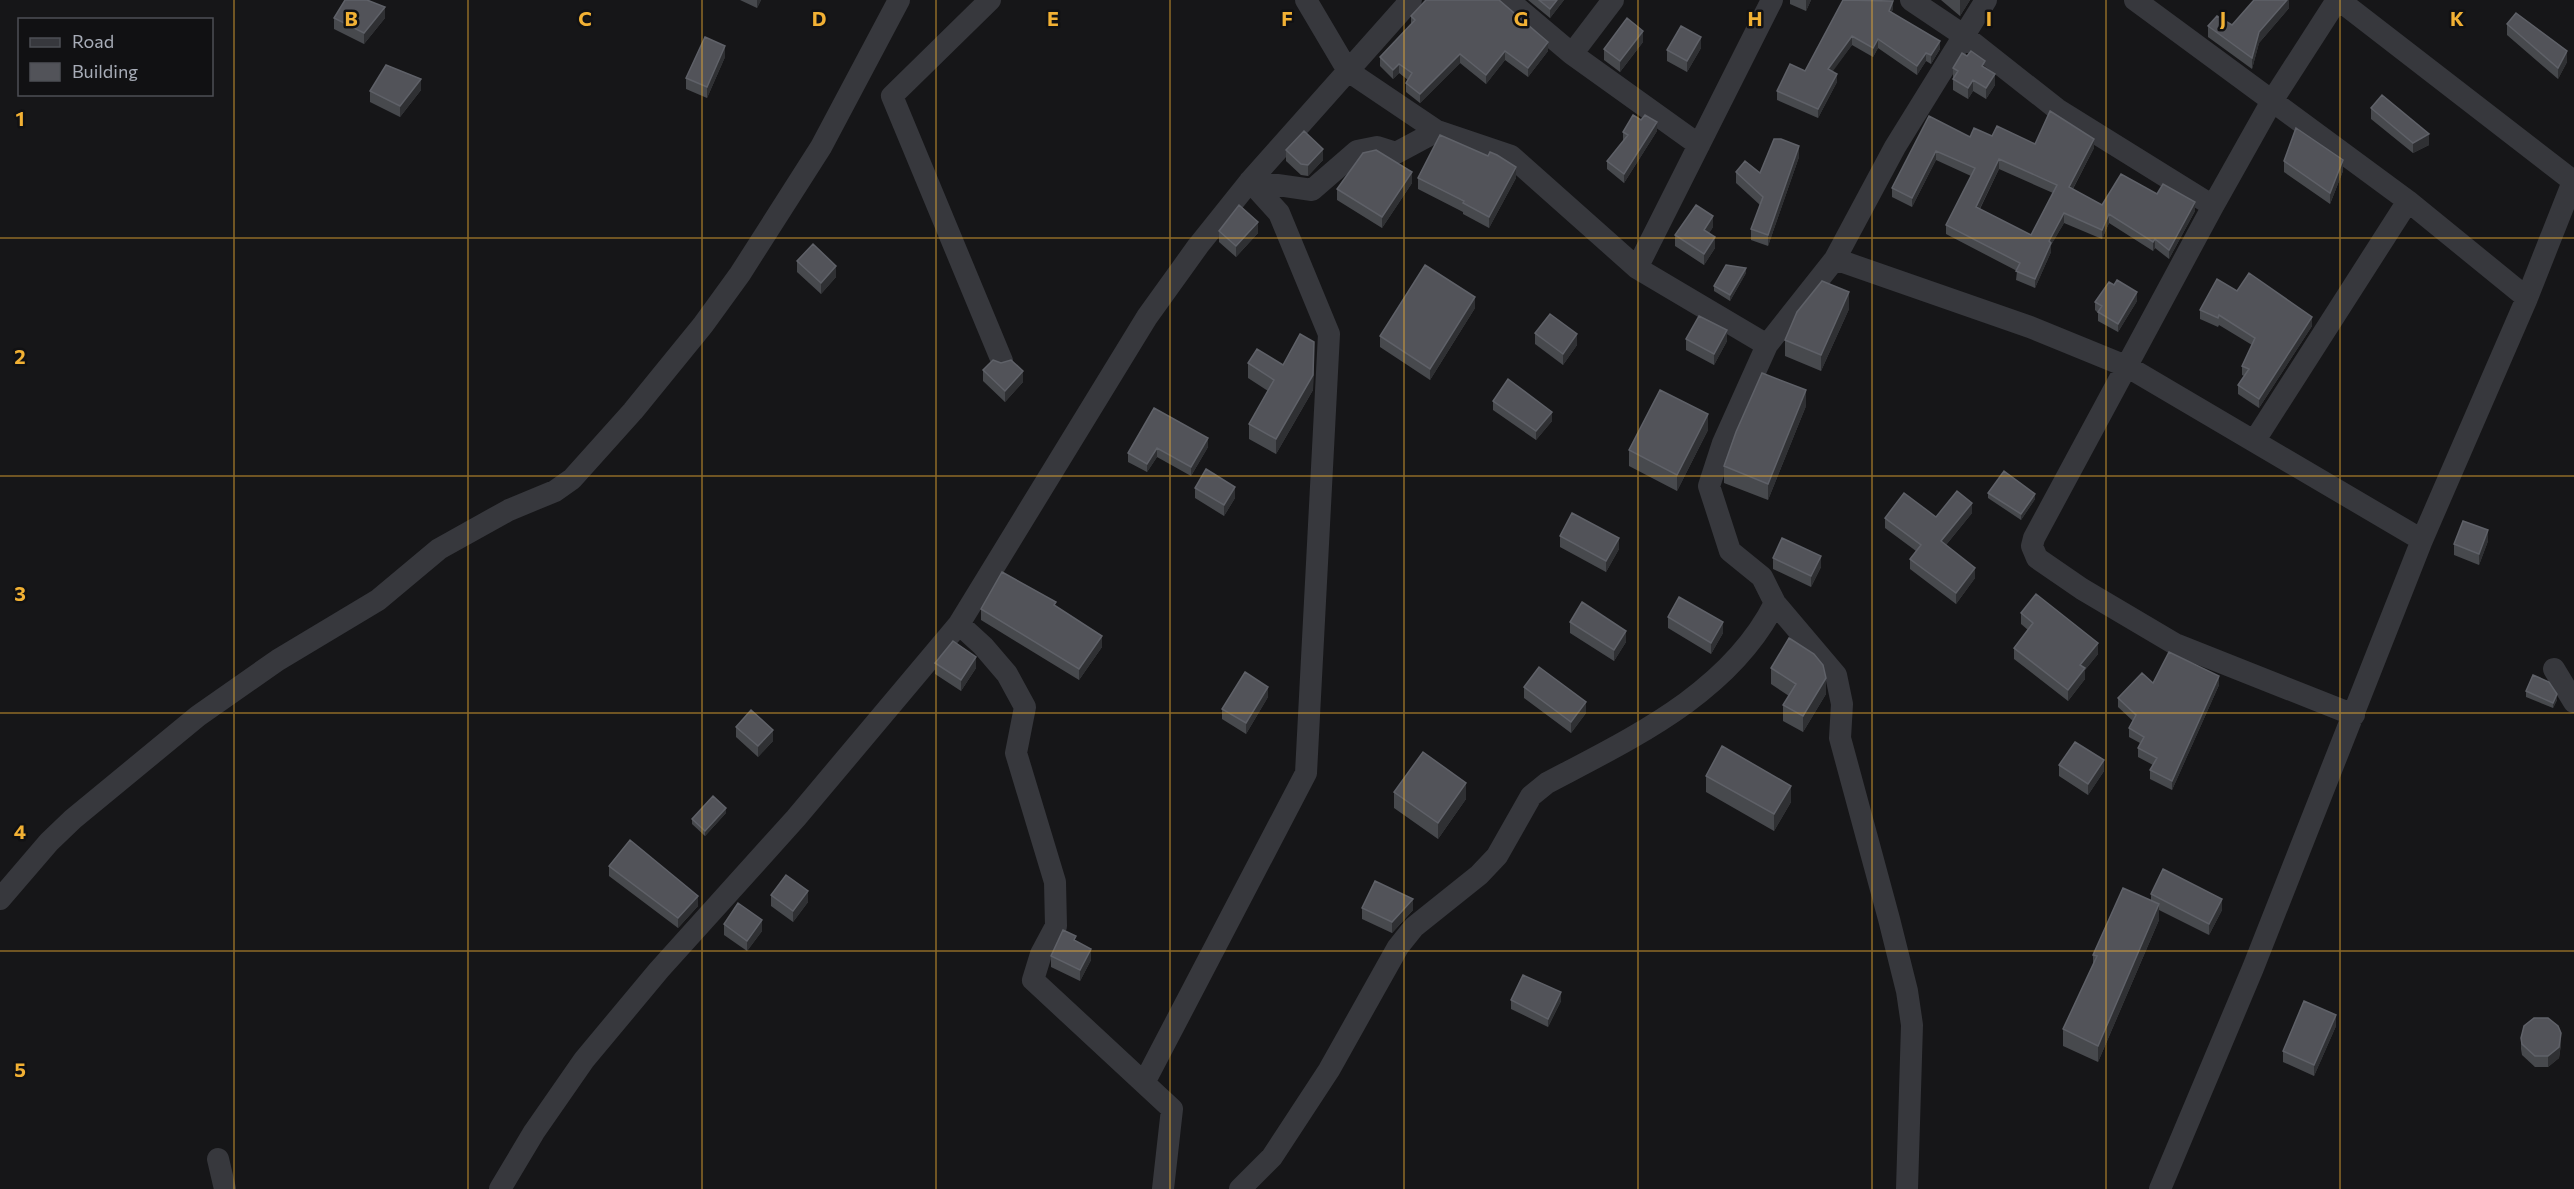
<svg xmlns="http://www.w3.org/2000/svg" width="2574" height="1189" viewBox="0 0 2574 1189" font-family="Commissioner,sans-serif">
	<rect width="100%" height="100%" fill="#161618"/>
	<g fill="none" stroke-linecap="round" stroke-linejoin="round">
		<!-- minor -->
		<path stroke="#37383d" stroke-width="22" d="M990,0L892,96L1002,361
			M1306,0L1348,71L1437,131
			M1508,0L1572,54L1699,145
			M1911,0L1963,35L2057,109L2213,206
			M2135,0L2408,201L2527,298
			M2337,0L2272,101L2213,206L2034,538L2032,546L2037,558L2082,589L2175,644L2354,715
			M2339,0L2573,181
			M1572,54L1613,0
			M1250,181L1312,190L1357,151L1377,147L1396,153L1437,131L1511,156L1637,268L1767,345
			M1835,259L2030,327L2128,367L2422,540
			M1637,268L1772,0
			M2255,440L2408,201
			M1775,603L1836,675L1842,704L1840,738L1889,919L1907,991L1912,1025L1907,1189
			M959,624L983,646L1007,674L1025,707L1016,753L1055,882L1056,926L1041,954L1033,980L1172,1109L1163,1189
			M2554,669L2574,702
			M0,899L49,842L73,819L198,716L278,660L378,600L439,549L509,510L555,491L572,479L633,411L703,325L740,274L821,147L899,0
			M1144,1083L1306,773L1329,334L1279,213L1250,181
			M218,1159L225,1189
			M500,1189L534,1132L584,1060L659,970L796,818L959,624L1147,317L1198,246L1250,181L1411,0
			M1240,1189L1272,1157L1329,1070L1398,947L1414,927L1479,875L1497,856L1531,796L1547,783C1632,738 1730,693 1775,603L1762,577L1730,551L1709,486L1723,443L1767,345L1835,259L1895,147L1986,0
			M2160,1189L2253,968L2422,540L2527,298L2574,179"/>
	</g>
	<!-- wall -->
	<path fill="#47494d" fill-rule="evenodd" d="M740,0H761L757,8Z
		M1528,0H1564L1550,18Z
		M1790,0H1811L1806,11L1790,4Z
		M1843,0L1893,9L1891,13L1940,49L1931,64L1926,61L1917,75L1878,48L1873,57L1852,45L1832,71L1837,82L1818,118L1777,100V91L1805,71Z
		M1941,0H1970L1960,16Z
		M2289,0V8L2259,43L2252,69L2208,37V26L2232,25Z
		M1411,16L1548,51L1528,77L1505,60L1486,84L1460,63L1420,103L1406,92V83L1408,80L1399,73L1393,79L1380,66V57L1411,24Z
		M334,18H385L364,44L334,29Z
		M2507,24L2567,62L2558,79L2507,35Z
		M1643,42L1620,72L1604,60V49Z
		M1701,48L1687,72L1667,61V50Z
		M725,57L707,98L686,89V78Z
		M1953,68H1985L1995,85L1986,99L1973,91L1968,99L1953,90Z
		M421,90L400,117L370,102V91Z
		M2371,108L2429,145L2413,153L2371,119Z
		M1929,116L1970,137L1992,136L2035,144L2094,148L2073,189L2102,205L2157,194L2195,211L2169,259L2155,248L2153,251L2109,223L2102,239L2064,223L2051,245V252L2035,288L2016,280L2017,271L1946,234V225L1971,176L1936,160L1912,207L1892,197V188ZM1999,169L2053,193L2031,235L1980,209Z
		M1657,131L1624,183L1607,169V161L1624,141H1623V132Z
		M1286,150L1323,160L1308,176L1301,175L1286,161Z
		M1799,157L1768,246L1751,240V229L1760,205L1736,183V172L1760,173Z
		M2284,161L2343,171L2330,204L2284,172Z
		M1418,178H1516L1489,228L1463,214V212L1418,189Z
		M1412,183L1382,228L1337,200V189Z
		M1713,227L1709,233L1715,248L1704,265L1675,246V235Z
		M1219,231L1258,233L1236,257L1219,242Z
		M797,261L836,277L821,294L797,272Z
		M1746,273L1730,301L1714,291V286Z
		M2237,291L2312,326L2259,408L2238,394V385L2244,376L2242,375V366L2252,345L2219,325L2218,327L2200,319V310Z
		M2137,301L2118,332L2098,321V313L2095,310V302Z
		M1475,308L1430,380L1380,347V336Z
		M1849,309L1821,371L1785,356V340Z
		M1535,333L1577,345L1563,365L1535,344Z
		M1686,339L1727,341L1714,365L1686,350Z
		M1314,357L1313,390L1276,454L1249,439V424L1268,391L1248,378V363L1283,365Z
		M1001,363L1023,382L1005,402L983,381V370Z
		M1493,401L1552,421L1536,440L1493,410Z
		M1806,406L1768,500L1724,483V466Z
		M1154,408L1208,447L1191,476L1157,457L1147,472L1128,462V453Z
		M1708,430L1677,491L1629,466V450Z
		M1195,488L1235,498L1224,516L1195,498Z
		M1988,493L2035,499L2021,520L1988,498Z
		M1972,513L1946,545L1975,578L1956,604L1910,569V559L1916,551L1885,528V518L1936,517Z
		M1560,536L1619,549L1606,572L1560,547Z
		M2488,541L2479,565L2454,555V544Z
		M1773,558L1821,567L1811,587L1773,569Z
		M1056,606L1102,647L1079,680L981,620V609Z
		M2021,613L2098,654L2085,670V679L2068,701L2014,659V648L2028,630L2021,624Z
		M1668,617L1723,633L1711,654L1668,628Z
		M1570,622L1626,642L1614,661L1570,633Z
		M935,663L976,668L961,691L935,674Z
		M1771,668L1826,694L1803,732L1783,721V705L1789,696L1771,684Z
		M2153,683L2219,685L2172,790L2150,779V770L2153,765L2138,757V748L2140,743L2129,737V728L2133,721L2118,707V698Z
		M1524,687L1586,713L1571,733L1524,698Z
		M2526,691L2557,700L2553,708L2526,697Z
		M1268,697L1246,734L1222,719V709Z
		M736,727L773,741L758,757L736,737Z
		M2059,765L2104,771L2088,795L2059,776Z
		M1706,776L1791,802L1774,831L1706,792Z
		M1394,792L1466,799L1438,839L1394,808Z
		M726,813L705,836L692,824V819Z
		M609,866L698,906L678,928L609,876Z
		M2151,894L2222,910L2209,935L2159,910V920L2098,1062L2063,1046V1029L2093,965V955L2151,900Z
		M771,895L808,902L793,922L771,906Z
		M1362,908L1413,910L1392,933L1362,919Z
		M724,924L762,931L747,951L724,935Z
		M1076,941L1091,960L1080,981L1051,967V956Z
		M1511,1000L1561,1001L1548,1027L1511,1009Z
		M2336,1026L2314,1076L2283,1062V1051Z
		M2521,1038L2561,1044L2559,1058L2548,1067H2535L2522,1055L2521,1049Z"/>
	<!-- shaded-wall -->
	<path fill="#2f3033" d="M757,0H761L757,8Z
		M1557,0H1564L1550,18V9Z
		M1806,0H1811L1806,11Z
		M1960,0H1970L1960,16Z
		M2287,0H2289V8L2259,43L2252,69V58L2259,32Z
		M1893,1V9L1889,20V11Z
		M385,7V18L364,44V33Z
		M1643,31V42L1620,72V61Z
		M1852,36V45L1828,78V69Z
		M1701,37V48L1687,72V61Z
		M1878,39V48L1873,57V48Z
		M1940,41V49L1931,64V55Z
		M1548,42V51L1528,77V68Z
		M725,46V57L707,98V87Z
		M1505,51V60L1486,84V75Z
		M2567,51V62L2558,79V68Z
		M1926,53V61L1917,75V66Z
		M1460,54V63L1420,103V94Z
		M1399,64V73L1393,79V70Z
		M1837,74V82L1818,118V109Z
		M1995,74V85L1986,99V88Z
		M421,79V90L400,117V106Z
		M1973,80V91L1968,99V88Z
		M1657,122V131L1624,183V174Z
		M2429,134V145L2413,153V143Z
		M2094,139V148L2069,196V187Z
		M1799,146V157L1768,246V235Z
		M1323,149V160L1308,176V165Z
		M1936,151V160L1912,207V198Z
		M1999,159V169L1976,216V207Z
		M2343,160V171L2330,204V193Z
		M1516,167V178L1489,228V217Z
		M1412,172V183L1382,228V217Z
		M2195,202V211L2169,259V250Z
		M2064,213V223L2051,245V252L2035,288V279L2049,241Z
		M2109,214V223L2102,239V230Z
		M1713,216V227L1704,241V230Z
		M1258,222V233L1236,257V246Z
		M1715,237V248L1704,265V254Z
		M2155,239V248L2153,251V242Z
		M836,266V277L821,294V283Z
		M1746,268V273L1730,301V295Z
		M1849,292V309L1821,371V355Z
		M2137,292V301L2118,332V324Z
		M1475,297V308L1430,380V369Z
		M2312,317V326L2259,408V399Z
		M1727,330V341L1714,365V354Z
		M1577,334V345L1563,365V354Z
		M1314,342L1313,390L1276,454V439Z
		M1023,371V382L1005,402V391Z
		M1806,390V406L1768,500V484Z
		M1552,412V421L1536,440V431Z
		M1708,414V430L1677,491V475Z
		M1208,438V447L1191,476V467Z
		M1157,448V457L1147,472V464Z
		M1235,487V498L1224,516V505Z
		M2035,494V499L2021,520V514Z
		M1972,503V513L1941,551V541Z
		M2488,530V541L2479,565V554Z
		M1619,538V549L1606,572V561Z
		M1821,556V567L1811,587V576Z
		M1975,568V578L1956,604V593Z
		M1723,622V633L1711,654V643Z
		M1626,631V642L1614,661V650Z
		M1102,636V647L1079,680V669Z
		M2098,643V654L2085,670V679L2068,701V690L2080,665Z
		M976,657V668L961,691V680Z
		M2219,676V685L2172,790V781Z
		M1826,678V694L1803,732V716Z
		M1268,687V697L1246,734V723Z
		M2557,694V700L2553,708V703Z
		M1586,702V713L1571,733V722Z
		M773,730V741L758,757V746Z
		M2104,760V771L2088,795V784Z
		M1466,783V799L1438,839V823Z
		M1791,786V802L1774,831V814Z
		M726,808V813L705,836V831Z
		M808,891V902L793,922V911Z
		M698,896V906L678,928V918Z
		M1413,899V910L1392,933V922Z
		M2222,899V910L2209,935V924Z
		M2159,904V920L2098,1062V1046Z
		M762,920V931L747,951V941Z
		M1091,949V960L1080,981V970Z
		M1561,992V1001L1548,1027V1019Z
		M2336,1015V1026L2314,1076V1065Z
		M2561,1033V1044L2559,1058L2548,1067V1056Z"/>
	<!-- building -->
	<path fill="#525359" stroke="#5f6168" stroke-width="1.5" fill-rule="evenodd" d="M345,0H367L385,7L364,33L334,18Z
		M1426,0H1499L1548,42L1528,68L1505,51L1486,75L1460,54L1420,94L1406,83L1412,73L1399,64L1393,70L1380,57L1415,20L1411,16Z
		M1539,0H1557L1550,9Z
		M1843,0L1893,1L1889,11L1940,41L1931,55L1926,53L1917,66L1878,39L1873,48L1852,36L1828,69L1837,74L1818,109L1777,91L1790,64L1805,71Z
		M2254,0H2287L2259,32L2252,58L2208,26L2217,16L2232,25Z
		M2516,13L2567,51L2558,68L2507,24Z
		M1627,18L1643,31L1620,61L1604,49Z
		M1681,26L1701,37L1687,61L1667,50Z
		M705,37L725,46L707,87L686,78Z
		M1971,51L1985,61L1982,66L1995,74L1986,88L1973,80L1968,88L1953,79L1958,71L1953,68L1962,53L1967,56Z
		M386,65L421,79L400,106L370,91Z
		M2382,95L2429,134L2413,143L2371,108Z
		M2050,111L2094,139L2069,187L2102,205L2121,174L2157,194L2163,184L2195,202L2169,250L2155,239L2153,242L2109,214L2102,230L2064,213L2049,241L2051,243L2035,279L2016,271L2020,263L1946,225L1975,168L1936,151L1912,198L1892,188L1929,116L1970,137L1974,128L1992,136L1997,126L2035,144ZM1999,159L2057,185L2031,235L1976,207Z
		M1633,115L1641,120L1645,115L1657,122L1624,174L1607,161L1628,135L1623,132Z
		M2296,128L2343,160L2330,193L2284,161Z
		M1304,131L1323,149L1308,165L1301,164L1286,150Z
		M1440,135L1488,156L1490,152L1497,155L1516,167L1489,217L1463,203L1464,201L1418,178Z
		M1774,139H1781L1799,146L1768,235L1751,229L1763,197L1736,172L1745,161L1760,173Z
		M1376,150L1412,172L1382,217L1337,189L1363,153Z
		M1239,205L1258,222L1236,246L1219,231Z
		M1696,205L1713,216L1704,230L1715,237L1704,254L1675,235Z
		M813,244L836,266L821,283L797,261Z
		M1425,265L1475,297L1430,369L1380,336Z
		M1726,265L1746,268L1730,295L1714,286Z
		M2249,273L2312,317L2259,399L2238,385L2249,369L2242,366L2255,338L2219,315L2218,318L2200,310L2217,279L2237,291Z
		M2117,280L2137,292L2118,324L2098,312L2102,306L2095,302L2109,282L2114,285Z
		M1822,281L1849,292L1821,355L1785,340L1797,312Z
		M1550,314L1577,334L1563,354L1535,333Z
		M1699,316L1727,330L1714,354L1686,339Z
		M1300,334L1314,342L1313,375L1276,439L1249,424L1274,380L1248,363L1257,349L1283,365Z
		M993,360L1001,363L1011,360L1023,371L1005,391L983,370Z
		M1762,373L1806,390L1768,484L1724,466L1736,432Z
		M1508,379L1552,412L1536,431L1493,401Z
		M1660,390L1708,414L1677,475L1629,450Z
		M1154,408L1208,438L1191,467L1157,448L1147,464L1128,453Z
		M1206,469L1235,487L1224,505L1195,488Z
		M2004,471L2035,494L2021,514L1988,493Z
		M1957,491L1972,503L1941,541L1975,568L1956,593L1910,559L1921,545L1885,518L1904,493L1936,517Z
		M1572,513L1619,538L1606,561L1560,536Z
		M2463,521L2488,530L2479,554L2454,544Z
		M1782,538L1821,556L1811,576L1773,558Z
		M1002,572L1056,602L1054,605L1102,636L1079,669L981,609Z
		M2036,594L2098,643L2080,665L2085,668L2068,690L2014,648L2033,623L2021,613Z
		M1679,597L1723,622L1711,643L1668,617Z
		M1582,602L1626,631L1614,650L1570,622Z
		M1789,638L1814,654L1823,665L1826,678L1803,716L1783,705L1796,684L1771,668Z
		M953,641L976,657L961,680L935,663Z
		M2169,652L2219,676L2172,781L2150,770L2157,758L2138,748L2144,737L2129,728L2136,715L2118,698L2142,673L2153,683Z
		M1539,667L1586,702L1571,722L1524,687Z
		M1245,672L1268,687L1246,723L1222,709Z
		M2533,675L2549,682L2557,694L2553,703L2526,691Z
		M751,710L773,730L758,746L736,727Z
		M2075,742L2104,760L2088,784L2059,765Z
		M1722,746L1791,786L1774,814L1706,776Z
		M1423,752L1466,783L1438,823L1394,792Z
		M713,796L726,808L705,831L692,819Z
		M630,840L698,896L678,918L609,866Z
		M2163,869L2222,899L2209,924L2151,894Z
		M786,875L808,891L793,911L771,895Z
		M1375,881L1413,899L1392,922L1362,908Z
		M2123,888L2159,904L2098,1046L2063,1029L2097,956L2093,955Z
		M738,903L762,920L747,941L724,924Z
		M1063,930L1076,936L1074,940L1091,949L1080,970L1051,956Z
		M1523,975L1561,992L1548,1019L1511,1000Z
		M2304,1001L2336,1015L2314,1065L2283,1051Z
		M2534,1018H2548L2558,1026L2561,1033L2559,1047L2548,1056H2535L2522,1044L2521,1038L2524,1026Z"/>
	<!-- grid -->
	<path fill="none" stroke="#f2b134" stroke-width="1.5" stroke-opacity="0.55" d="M234,0V1189M468,0V1189M702,0V1189M936,0V1189M1170,0V1189M1404,0V1189M1638,0V1189M1872,0V1189M2106,0V1189M2340,0V1189M0,238H2574M0,476H2574M0,713H2574M0,951H2574"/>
	<g font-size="20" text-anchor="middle" font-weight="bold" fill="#f2b134" stroke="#111113" stroke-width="5" stroke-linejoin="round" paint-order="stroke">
		<text x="351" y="26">B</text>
		<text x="585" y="26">C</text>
		<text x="819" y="26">D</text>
		<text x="1053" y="26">E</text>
		<text x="1287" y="26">F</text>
		<text x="1521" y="26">G</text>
		<text x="1755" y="26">H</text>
		<text x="1989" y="26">I</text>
		<text x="2223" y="26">J</text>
		<text x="2457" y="26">K</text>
		<text x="20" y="126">1</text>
		<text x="20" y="364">2</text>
		<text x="20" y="601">3</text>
		<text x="20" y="839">4</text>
		<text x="20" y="1077">5</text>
	</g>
	<!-- legend -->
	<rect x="18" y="18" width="195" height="78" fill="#111113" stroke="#4d4f55" stroke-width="1.5"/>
	<rect x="30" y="38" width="30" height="9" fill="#37383d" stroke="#4d4f55" stroke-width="1.5"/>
	<text x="72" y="48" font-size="18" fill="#a8adb8">Road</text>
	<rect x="30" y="63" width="30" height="18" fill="#525359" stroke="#4d4f55" stroke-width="1.5"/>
	<text x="72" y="78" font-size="18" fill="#a8adb8">Building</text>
</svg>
